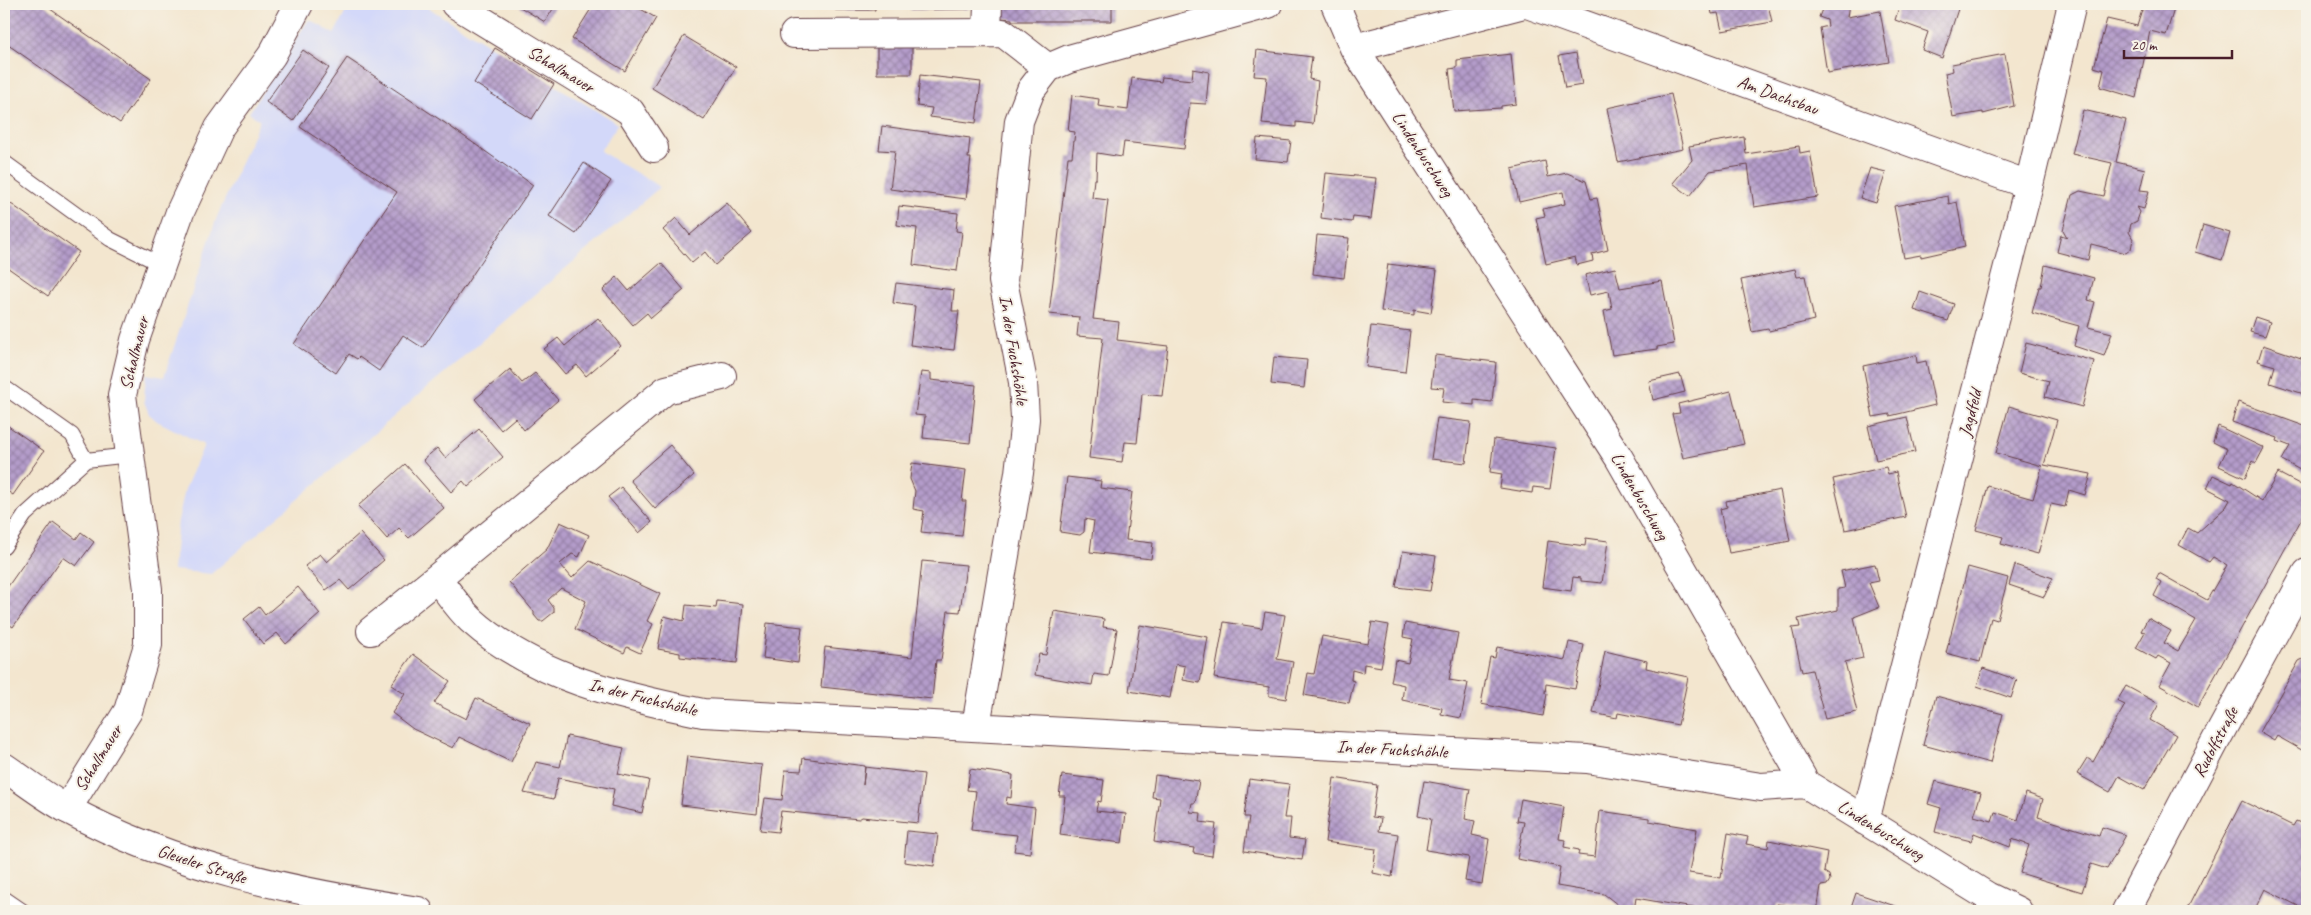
<svg xmlns="http://www.w3.org/2000/svg" width="2311" height="915" viewBox="0 0 2311 915" font-family="Caveat,sans-serif">
	<defs>
		<pattern id="building-cross-hatch" width="8" height="8" patternUnits="userSpaceOnUse" patternTransform="scale(1.25)"><rect width="8" height="8" fill="#b49cca"/><path d="M0 0l8 8M0 8l8-8" fill="none" stroke="#947fa4"/></pattern>
	</defs>
	<rect width="100%" height="100%" fill="#f7f3e8"/>
	<filter id="ink" filterUnits="userSpaceOnUse"><feTurbulence type="fractalNoise" baseFrequency=".02" numOctaves="2"/><feDisplacementMap in="SourceGraphic" scale="10" xChannelSelector="R" yChannelSelector="G"/><feConvolveMatrix kernelMatrix="1 2 1 2 8 2 1 2 1" color-interpolation-filters="sRGB"/></filter>
	<filter id="wash" filterUnits="userSpaceOnUse"><feTurbulence type="fractalNoise" baseFrequency=".0096" numOctaves="4" result="noise"/><feDisplacementMap in="SourceGraphic" scale="20" xChannelSelector="R" yChannelSelector="G"/><feGaussianBlur stdDeviation="1.12" result="paint"/><feColorMatrix in="noise" values="0 0 0 0 0 0 0 0 0 0 0 0 0 0 0 0 0 1.4 0 .05"/><feComposite in="paint" operator="in"/></filter>
	<g filter="url(#wash)">
		<rect width="100%" height="100%" fill="#f3e6cf"/>
		<!-- built -->
		<path fill="#d3d8f9" d="M350,4H422L618,124L600,151L660,187L211,574L173,570L178,521L185,489L204,445L157,421L149,414L144,401L146,374L164,377L217,217L260,120L249,113L309,19L334,34Z"/>
		<g id="blocks">
			<!-- building -->
			<path fill="url(#building-cross-hatch)" d="M4,4H43L151,79L120,123L4,42Z
				M515,4H556L545,22Z
				M594,4H632L656,18L625,71L572,39Z
				M835,4H875V10H835Z
				M910,4H969V9L910,10Z
				M999,4H1112V21H1012V19L999,18Z
				M1136,4H1159V8L1136,5Z
				M1710,4H1768L1772,22L1722,31L1718,13L1712,14Z
				M1824,4H1849L1847,17L1880,11L1889,62L1827,73L1820,28L1828,26L1827,20L1819,17Z
				M1900,4H1944L1958,9L1942,58L1922,50L1928,32L1895,20Z
				M2144,4L2175,6L2166,35L2150,31L2136,98L2100,87L2104,70L2094,67L2107,19L2137,26Z
				M684,36L736,67L704,120L652,88Z
				M877,43H912V74H877Z
				M495,48L554,84L532,119L474,83Z
				M303,50L329,68L293,121L266,102Z
				M1257,50L1312,57L1309,79L1318,81L1313,124L1296,122V127L1262,124L1267,77L1254,76Z
				M1576,53L1582,85L1565,88L1559,56Z
				M1511,54L1516,104L1501,106V108L1454,111L1449,69L1457,68V60Z
				M2005,54L2014,106L1983,114V112L1953,117L1945,73L1953,71L1952,64Z
				M347,58L445,123L533,185L423,348L403,335L379,371L359,357L357,359L349,354L336,373L294,344L397,192L300,127Z
				M1193,69L1209,72L1206,104L1190,103L1184,149L1124,142L1122,157L1097,153L1096,179H1094L1092,198L1108,200L1093,319L1119,322L1117,340L1168,346L1162,396L1142,394L1137,443L1125,442L1122,462L1089,458L1103,338L1077,336L1079,317L1049,314L1068,157H1072L1075,132L1068,131L1072,95L1099,99L1098,106L1128,110L1132,78L1161,82L1162,77L1192,80Z
				M920,75L981,82L976,123L930,117L932,108L917,106Z
				M1671,94L1683,149L1618,162L1607,108Z
				M2083,110L2126,120L2116,162L2145,169L2140,190L2149,191L2144,209L2137,207L2140,212L2137,221L2131,224L2129,232L2133,239L2131,249L2126,253L2091,244L2088,260L2057,252L2061,235L2067,237L2063,230L2072,195L2080,191L2104,196L2112,163L2072,154Z
				M882,126L970,138L968,158H971L966,199L890,189L895,151L879,150Z
				M1744,137L1746,154L1799,146L1800,153L1810,151L1818,197L1754,207L1748,165L1710,171L1690,196L1673,183L1692,160L1689,146Z
				M1257,138L1291,141L1288,162L1255,159Z
				M1545,161L1548,177L1567,173L1586,181L1591,199L1597,198L1608,250L1592,254L1593,261L1577,265L1575,257L1546,264L1536,218L1545,216L1543,209L1565,204L1563,192L1519,202L1512,169Z
				M584,163L611,181L576,234L549,216Z
				M1870,168L1886,172L1876,203L1860,198Z
				M1326,173L1376,178L1371,219L1353,217L1352,222L1321,218Z
				M1948,196L1949,204L1957,202L1965,247L1921,257V255L1904,258L1894,206Z
				M4,199L79,252L48,296L4,265Z
				M727,203L752,233L715,265L705,252L692,263L663,230L676,218L690,235Z
				M899,206L958,213L956,231L962,232L957,271L913,265L917,228L897,225Z
				M2203,225L2230,233L2222,260L2195,252Z
				M1317,235L1349,238L1344,278L1313,274Z
				M661,263L684,290L651,318L647,313L633,325L603,290L617,277L629,291Z
				M1388,264L1437,270L1431,313L1414,310V315L1381,311Z
				M2045,265L2094,278L2088,300L2095,302L2088,327L2112,333L2104,356L2074,346L2079,326L2032,313L2039,287H2041Z
				M1615,268L1620,288L1662,281L1674,344L1657,347V349L1612,355L1604,311L1612,309L1609,291L1590,295L1585,275Z
				M1795,269L1797,277L1805,276L1814,320L1769,331L1768,329L1752,332L1741,280Z
				M896,283L954,290L952,311H959L954,350L910,345L915,306L893,303Z
				M1920,292L1954,304L1948,321L1914,310Z
				M2255,317L2270,322L2265,336L2250,332Z
				M598,318L621,346L586,376L577,365L565,374L544,349L558,338L565,346Z
				M1371,326L1410,331L1405,372L1366,367Z
				M2026,343L2094,361L2082,407L2045,397L2049,381L2019,373Z
				M2263,345L2307,360V395L2270,383L2275,366L2258,361Z
				M1435,355L1496,362L1492,402L1474,400V405L1442,402L1444,388L1431,387Z
				M1916,355L1917,363L1926,361L1935,405L1890,416V414L1873,417L1863,366Z
				M1274,357L1307,360L1304,388L1271,384Z
				M510,369L522,383L535,373L558,400L524,430L515,418L501,430L475,399Z
				M921,372L931,373V380L976,385L970,443L923,438L925,416L915,415Z
				M1680,374L1685,392L1653,400L1649,381Z
				M1731,391L1744,444L1727,448L1728,449L1683,458L1672,414L1680,413L1678,404Z
				M2238,402L2307,427V474L2282,460L2290,446L2277,441L2278,438L2232,422Z
				M2009,406L2057,420L2044,465L2091,474L2085,495L2069,490L2065,507L2051,504L2038,554L2001,544L2003,537L1976,530L1988,486L2033,499L2038,482L2042,466L1996,453Z
				M1907,417L1915,452L1876,460L1868,426Z
				M1437,418L1471,422L1466,463L1431,459Z
				M4,423L44,451L13,495L4,489Z
				M2218,426L2264,448L2256,463L2253,461L2245,478L2219,466L2227,449L2213,442Z
				M479,429L503,457L468,487L463,481L451,492L423,460L437,448L445,458Z
				M1494,439L1556,448L1550,489L1533,487L1532,493L1500,488L1502,474L1490,472Z
				M670,445L694,475L655,509L630,480Z
				M912,463L966,470L962,501H966L962,536L921,532L924,511L913,509L915,491L910,479Z
				M405,464L444,508L409,538L399,528L387,539L358,506Z
				M1886,467L1888,474L1896,472L1906,517L1845,530L1833,479Z
				M2278,473L2307,488V509L2198,707L2159,685L2171,663L2158,656L2156,659L2136,648L2145,632L2141,631L2148,618L2171,631L2164,643L2178,651L2196,620L2154,596L2161,582L2156,579L2159,573L2207,600L2227,565L2213,557L2209,562L2179,545L2188,528L2197,533L2226,507L2230,500L2207,488L2213,475L2232,484L2233,482L2262,501Z
				M1067,477L1101,481L1100,488L1132,492L1126,540L1153,543L1151,559L1090,552L1094,521L1085,519L1084,532L1080,535L1060,532Z
				M621,487L652,522L639,533L608,497Z
				M1780,490L1790,541L1775,544L1776,545L1729,553L1720,509L1727,507L1726,501Z
				M53,522L76,539L81,532L94,542L76,566L63,557L13,627L4,621V592Z
				M560,522L589,535L579,557L572,554L560,564L572,578L590,561L660,594L647,621L653,624L640,653L627,647L624,653L575,629L586,601L561,588L548,600L554,608V612L543,621H539L534,615V612L509,582L547,549Z
				M360,533L384,560L349,590L340,580L326,590L305,566L320,554L327,562Z
				M1586,538L1608,541L1602,583L1581,581V578L1573,577L1571,591L1542,587L1548,541L1585,546Z
				M1403,551L1436,556L1430,591L1396,587Z
				M922,561L966,565L960,612L948,611L941,660H936L932,699L821,687L825,647L912,657Z
				M1875,564L1879,581L1869,583L1879,607L1854,617L1863,658L1845,662L1857,712L1825,719L1812,670L1802,672L1792,628L1800,627L1798,619L1838,610V589L1845,588L1841,571Z
				M2015,565L2053,578L2044,597L2009,585Z
				M1968,567L2008,578L1997,620L1991,618L1980,662L1946,653Z
				M298,587L320,614L286,644L277,633L263,644L244,619L259,607L265,615Z
				M717,601L743,604L737,663L680,657V653L658,649L664,616L684,621L686,605L716,608Z
				M1054,611L1104,619L1103,627L1117,629L1109,676L1094,674L1092,685L1035,675L1039,654L1046,655Z
				M1265,612L1285,615L1277,659L1293,662L1286,699L1269,696V687L1214,678L1224,622L1262,628Z
				M1372,622L1389,625L1381,667L1364,664L1363,673L1352,670L1351,680L1354,681L1349,703L1304,695L1308,673L1314,674L1322,636L1368,644Z
				M767,623L802,627L798,663L763,658Z
				M1405,623L1458,633L1449,680L1468,683L1461,718L1441,714L1442,708L1402,700L1404,685L1391,682L1395,660L1408,663L1413,639L1403,637Z
				M1140,625L1208,637L1200,683L1183,680L1185,666L1176,664L1170,698L1129,691Z
				M1569,642L1584,645L1575,689L1546,684L1545,693L1547,694L1543,716L1481,704L1490,657L1495,658L1497,647L1565,660Z
				M1605,651L1647,661L1646,668L1688,677L1678,725L1618,713L1617,718L1593,713Z
				M413,654L450,681L434,703L466,719L476,698L530,723L511,762L459,737L453,748L413,729L392,713L405,694L391,685Z
				M2305,658L2307,659V753L2277,736L2274,741L2259,732L2299,661Z
				M1983,668L2017,680L2011,698L1977,686Z
				M2126,686L2159,704L2150,720L2176,735L2144,790L2119,776L2110,792L2077,774L2087,758L2093,762L2125,705L2117,701Z
				M1936,696L2003,714L1990,763L1923,745Z
				M567,736L624,748L618,774L649,780L642,813L611,806L614,789L558,778L554,799L524,793L536,762L560,767Z
				M687,756L762,765L757,814L681,805Z
				M803,758L865,766L863,785L865,767L924,774L918,823L862,817L859,819L781,811L778,832L760,830L765,798L782,800L785,770L801,771Z
				M970,769L1013,775L1011,798L1007,797L1006,804L1035,808L1030,853L1014,851L1017,835L971,830L976,791L967,790Z
				M1062,775L1104,780L1101,802L1098,801L1096,811L1126,814L1122,843L1060,835L1065,796H1059Z
				M1155,775L1199,781L1195,803H1192L1190,812L1201,813L1200,822L1216,824L1212,856L1193,853L1194,848L1154,842L1160,798L1152,797Z
				M1334,778L1377,785L1372,817L1381,818L1379,831L1398,834L1392,877L1373,873L1376,849L1325,842Z
				M1249,779L1289,784L1284,818H1291L1289,838L1305,840L1302,860L1244,851L1249,817H1244Z
				M1424,781L1470,789L1465,819L1475,821L1472,835L1489,839L1482,884L1465,881L1469,857L1426,850L1431,819L1418,816Z
				M1935,781L1981,793L1974,816L1992,821L1995,812L2018,820L2026,793L2043,799L2038,817L2099,836L2102,827L2126,835L2107,869L2091,864L2082,892L2020,873L2029,845L2012,839L2010,847L1974,833L1971,841L1935,832L1941,808L1928,804Z
				M1521,799L1564,807L1559,839L1565,840L1564,847L1579,850L1578,855L1595,857L1600,811L1649,818V821L1697,829L1689,873L1721,878L1728,833L1748,837L1746,844L1768,848L1769,840L1827,852L1824,872L1829,875L1830,880L1827,885L1821,886L1817,911L1777,904L1776,911H1699V909L1636,898L1634,911H1617L1618,905L1604,894L1557,886L1560,867L1517,859L1524,822L1517,821Z
				M2242,801L2293,826L2296,821L2307,826V901L2304,909L2265,889L2254,911H2186Z
				M907,831L938,834L934,866L904,862Z
				M1856,893L1901,908L1899,911H1850Z"/>
		</g>
	</g>
	<g filter="url(#ink)">
		<use href="#blocks" fill-opacity="0" stroke="#633d44" stroke-width="1"/>
		<g fill="none" stroke-linecap="round" stroke-linejoin="round">
			<!-- lane casing -->
			<g stroke="#633d44" stroke-width="16">
				<path id="lane" d="M4,162L110,239L160,264
					M4,387L72,435L86,460
					M4,547L25,515L86,460L130,455
					M4,898L23,911"/>
			</g>
			<!-- street casing -->
			<g stroke="#633d44" stroke-width="30">
				<path id="street" d="M455,4L630,111L654,148
					M1335,4L1354,48L1619,458L1806,784L1987,896L2018,911
					M1527,4L2029,185
					M987,32L988,4
					M794,34L1003,33L1048,68
					M1354,48L1524,4
					M437,578C448,592 458,608 471,620C534,677 623,697 703,713L1587,759L1761,787L1806,784
					M371,631L437,578L666,390L722,376
					M976,726L1019,473L1025,419L1023,382L1003,281L1019,121L1031,90L1048,68L1069,59L1268,4
					M67,809L128,711L148,645V589L122,395L135,340L180,212L219,128L272,55L299,4
					M1865,821L2029,185L2072,4
					M2126,911L2215,742L2307,573"/>
			</g>
			<!-- secondary casing -->
			<g stroke="#633d44" stroke-width="30">
				<path id="secondary" d="M4,767C25,781 45,797 67,809C176,868 298,893 419,911"/>
			</g>
			<!-- lane -->
			<use href="#lane" stroke="#fff" stroke-width="14"/>
			<!-- street -->
			<use href="#street" stroke="#fff" stroke-width="28"/>
			<!-- secondary -->
			<use href="#secondary" stroke="#fff" stroke-width="28"/>
		</g>
	</g>
	<g text-anchor="middle" dominant-baseline="central" stroke-width="4" stroke-linejoin="round" paint-order="stroke">
		<!-- street labels -->
		<g font-size="18" fill="#4a1f2b" stroke="#f7f3e8">
			<text transform="translate(561 69) rotate(31)">Schallmauer</text>
			<text transform="translate(1778 95) rotate(20)">Am Dachsbau</text>
			<text transform="translate(1423 154) rotate(57)">Lindenbuschweg</text>
			<text transform="translate(1014 350) rotate(81)">In der Fuchshöhle</text>
			<text transform="translate(134 353) rotate(-76)">Schallmauer</text>
			<text transform="translate(1970 413) rotate(-76)">Jagdfeld</text>
			<text transform="translate(1640 496) rotate(60)">Lindenbuschweg</text>
			<text transform="translate(643 697) rotate(14)">In der Fuchshöhle</text>
			<text transform="translate(2215 742) rotate(-62)">Rudolfstraße</text>
			<text transform="translate(1392 749) rotate(3)">In der Fuchshöhle</text>
			<text transform="translate(98 758) rotate(-58)">Schallmauer</text>
			<text transform="translate(1881 830) rotate(32)">Lindenbuschweg</text>
			<text transform="translate(202 864) rotate(18)">Gleueler Straße</text>
		</g>
	</g>
	<!-- margin -->
	<rect width="2311" height="915" fill="none" stroke="#f7f3e8" stroke-width="20"/>
	<!-- scale -->
	<path d="M2124 50v8h108v-8" fill="none" stroke="#4a1f2b" stroke-width="2.5"/>
	<text x="2131" y="50" font-size="15" fill="#4a1f2b" stroke="#f7f3e8" stroke-width="4" paint-order="stroke">20 m</text>
</svg>
